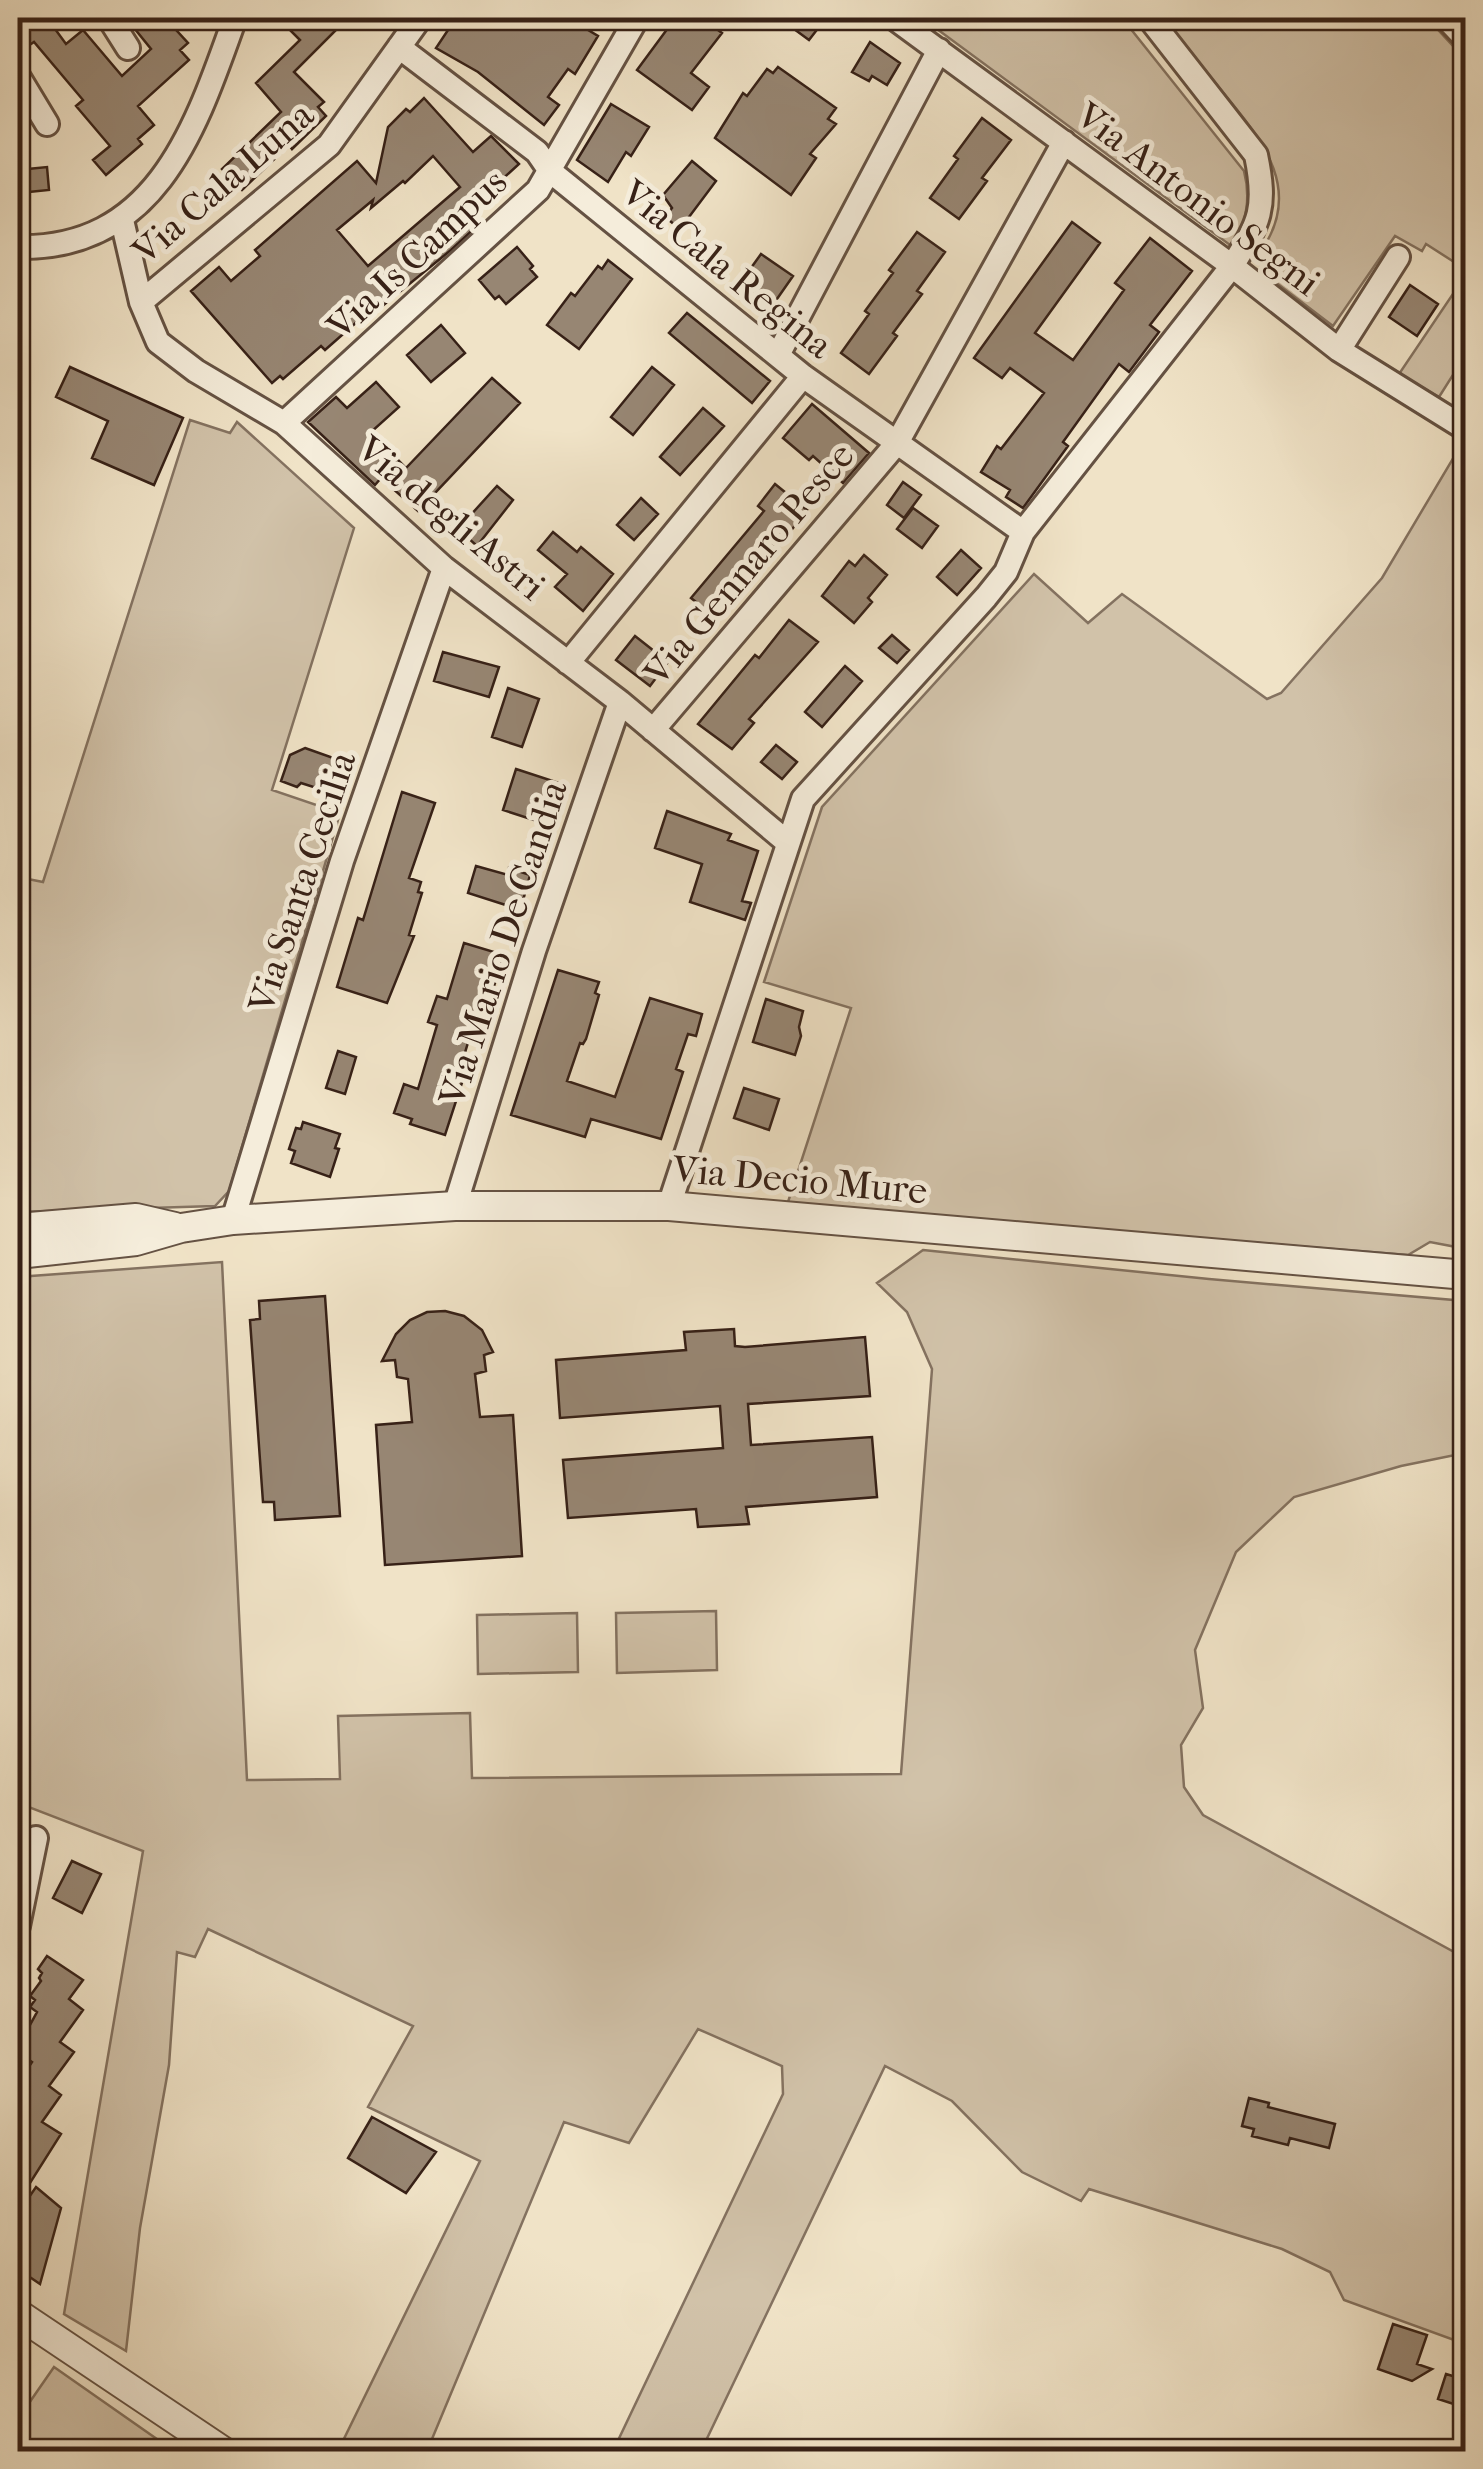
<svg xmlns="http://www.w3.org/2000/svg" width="1483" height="2469" viewBox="0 0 1483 2469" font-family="'IM FELL French Canon',serif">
	<rect width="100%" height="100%" fill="#f0e3c7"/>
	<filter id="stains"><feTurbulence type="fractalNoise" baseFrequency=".002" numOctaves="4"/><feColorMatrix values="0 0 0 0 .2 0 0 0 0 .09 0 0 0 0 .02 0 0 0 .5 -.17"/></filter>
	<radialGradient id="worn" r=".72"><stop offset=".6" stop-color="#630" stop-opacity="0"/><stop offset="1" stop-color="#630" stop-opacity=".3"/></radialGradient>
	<!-- green -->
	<path fill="#d1c2a9" stroke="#847260" stroke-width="2.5" d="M922,18H1122L1244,171C1251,198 1246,217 1237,243L1230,245Z
		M1162,18H1427L1465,59V269L1426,244L1422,251L1395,236L1333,326L1262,272L1258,255C1306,192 1263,141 1221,90C1202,66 1182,42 1162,18Z
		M1465,276V356L1439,397L1399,374Z
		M190,420L230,433L237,422L354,528L272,790L340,813L229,1191L215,1206L18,1212V972L25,953L18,950V877L43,882Z
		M1461,445L1465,448L1466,1110L1457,1132L1465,1139V1256L1456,1247L1430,1242L1408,1255L836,1209L788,1202L851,1008L764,982L822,807L1034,574L1088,623L1122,594L1267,699L1281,693L1382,578Z
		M923,1250L1209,1279L1465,1301V1453L1401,1466L1294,1497L1236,1552L1195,1650L1203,1708L1181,1745L1184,1787L1203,1815L1465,1958V2344L1344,2300L1330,2272L1282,2249L1089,2189L1081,2201L1022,2172L952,2101L885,2066L701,2451H613L783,2094L782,2066L698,2029L629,2143L564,2122L427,2451H338L480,2161L368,2107L413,2026L208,1929L195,1957L177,1952L169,2065L140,2228L126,2351L64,2314L143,1851L18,1803V1304L22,1283L31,1276L222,1262L247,1780L340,1779L338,1716L470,1713L472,1778L901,1774L932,1369L907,1312L877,1283Z
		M716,1611L717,1670L617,1673L616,1613Z
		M577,1613L578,1672L478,1674L477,1615Z
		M54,2367L174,2451H18V2419Z"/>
	<!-- building -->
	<path fill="#978673" stroke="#372117" stroke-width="2.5" fill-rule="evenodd" d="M18,18H47L66,44L83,30L122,76L151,49L126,18H165L188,43L180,50L189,60L138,106L154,125L138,139L142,144L106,175L93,160L110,146L76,106L83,100L34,42L25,48L18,37Z
		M278,18H330L339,27L294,72L324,102L318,107L326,116L292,149L289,145L242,190L222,169L281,112L256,83L300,40Z
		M456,18H568L598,36L575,74L568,69L548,97L559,105L544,125L478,72L436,48Z
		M654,18H722L714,27L722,33L691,73L709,87L692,110L637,70L668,28Z
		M779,18H826L809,40Z
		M870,42L900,63L887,85L872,76L869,81L852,72Z
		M778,67L836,108L828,119L836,124L810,154L816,158L791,195L715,138L743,93L747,96L767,69L773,73Z
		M424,98L473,152L491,136L519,164L497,184L500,188L467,217L476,227L451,250L370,316L367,313L325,350L321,346L283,379L280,376L272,383L191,291L219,267L231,281L260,256L255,250L357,161L376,183L388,127L406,109L410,112ZM433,156L460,187L368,266L337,230L373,200L371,208L403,181L405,183Z
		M611,104L649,127L631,156L626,152L608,182L577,160Z
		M982,118L1011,140L982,178L987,181L959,219L930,198L958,159L954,156Z
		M692,161L716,181L680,229L665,217L672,208L663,195Z
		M47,167L49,190L18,193V170Z
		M1072,222L1100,243L1035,333L1073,360L1124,290L1115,283L1150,238L1192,271L1150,325L1159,332L1129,372L1119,364L1063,442L1068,446L1023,508L1006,497L1010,490L981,472L997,446L1001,449L1044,393L1010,368L1002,378L974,358Z
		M917,232L945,252L917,291L922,294L893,333L897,336L869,374L841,353L869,314L865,311L893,273L889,270Z
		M517,247L533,266L530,269L537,277L506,304L499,296L495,299L479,280Z
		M761,254L793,276L770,309L738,286Z
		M608,260L632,279L579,349L547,325L571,293L575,296L598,266L602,269Z
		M1410,285L1438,304L1417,336L1389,317Z
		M687,313L770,381L752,403L669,333Z
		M441,325L465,353L431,382L407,355Z
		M70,367L183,418L154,485L92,458L108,421L56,397Z
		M652,367L674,385L633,435L611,417Z
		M492,378L520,403L418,511L381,478L375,485L308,422L336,397L347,408L376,382L399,407L371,432L406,468Z
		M812,404L869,453L843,483L813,456L809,460L783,438Z
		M703,408L724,426L680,475L660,457Z
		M903,482L921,495L904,518L887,505Z
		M775,484L807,510L762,568L758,565L715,617L691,598L764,511L758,506Z
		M497,486L513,500L477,546L458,529Z
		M641,498L658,514L634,540L617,525Z
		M913,508L938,526L922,548L897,529Z
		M553,532L577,552L581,547L613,574L583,611L555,587L567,574L538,550Z
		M961,550L981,568L957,595L937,577Z
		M864,555L887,575L868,598L872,602L854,623L822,596L849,561L855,566Z
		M789,620L818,642L749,719L754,723L732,749L698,724L755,655L759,658Z
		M892,635L909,650L897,663L879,648Z
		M635,636L668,662L650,686L616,660Z
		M443,652L499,667L489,697L434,681Z
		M845,666L862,681L822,727L805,712Z
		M508,688L539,699L522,747L492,737Z
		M776,745L797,762L782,779L761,762Z
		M305,748L339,760L329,792L301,783L297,787L281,781L290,755Z
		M516,769L559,783L546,824L503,810Z
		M402,792L435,803L409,878L421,882L418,892L422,893L409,935L414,936L387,1003L337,987L358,918L363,920Z
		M667,811L731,834L728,840L758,851L742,901L751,903L745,920L690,902L702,864L655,848Z
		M476,866L508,875L509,868L530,875L522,904L514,902L512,907L468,893Z
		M464,943L504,955L493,989L485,986L464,1056L470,1058L445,1135L410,1124L412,1119L394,1113L404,1084L418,1089L437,1025L428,1022L437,996L447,999Z
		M558,970L599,982L595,993L599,995L586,1039L583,1044L580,1043L567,1081L615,1097L650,998L702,1014L696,1036L688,1034L676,1069L683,1072L661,1139L591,1119L585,1137L511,1115Z
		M766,999L803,1011L799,1027L801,1036L795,1055L753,1042Z
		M338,1051L356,1057L345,1094L326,1088Z
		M744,1088L779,1099L769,1130L734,1118Z
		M303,1122L340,1134L335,1148L339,1149L330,1177L291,1163L295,1151L289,1149L296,1128L301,1129Z
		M325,1296L340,1516L275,1520L274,1502H263L250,1320L260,1319L259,1301Z
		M445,1311L464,1316L482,1330L493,1352L484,1355L486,1371L475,1374L480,1417L513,1415L522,1556L385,1565L376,1425L412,1422L408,1379L397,1377L395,1360L382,1361L396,1334L410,1320L427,1312Z
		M734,1329L735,1346L745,1347L865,1337L870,1396L748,1404L751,1445L872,1437L877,1497L746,1507L749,1524L698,1527L696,1509L568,1518L563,1460L723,1448L720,1406L560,1418L556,1360L686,1350L684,1332Z
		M72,1861L101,1874L82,1913L53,1898Z
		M47,1956L83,1980L69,1999L83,2010L60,2042L74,2052L49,2086L61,2095L42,2122L61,2134L30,2183L18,2174V2116L26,2104L18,2099V2083L32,2062L18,2052V2047L37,2012L30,2007L35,2000L30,1996L41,1981L39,1978L42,1973L38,1969Z
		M1249,2098L1269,2103L1268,2107L1335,2124L1329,2148L1290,2138L1288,2145L1252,2136L1254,2129L1242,2126Z
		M372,2117L436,2152L406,2193L348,2158Z
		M36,2187L61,2208L40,2284L18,2269V2213Z
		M1393,2324L1427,2335L1417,2364L1432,2369L1412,2381L1378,2369Z
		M1446,2374L1466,2380V2408L1438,2399Z"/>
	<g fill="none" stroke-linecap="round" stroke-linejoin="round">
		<!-- minor casing -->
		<g stroke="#655243" stroke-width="28">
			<path id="minor" d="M109,18L128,48
				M894,18L1232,266L1339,350L1466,429
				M1446,18L1466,39
				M399,47L537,152L550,171L803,376L1023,532
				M18,76L47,124
				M122,220L141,302L158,342L196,371L284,423L444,568L620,702L787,842
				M18,247C157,250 196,127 235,18
				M141,302L329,145L420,18
				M1339,350L1398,257
				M778,355L939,50
				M284,423L538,190L637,18
				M568,663L803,376
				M653,730L897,443L1064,142
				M455,1206L534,951L620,702
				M669,1206L803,799L986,597L1006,572L1023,532L1232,266C1260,222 1267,208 1256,155L1149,18
				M233,1220L342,861L444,568
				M18,1926L36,1838"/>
		</g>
		<!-- tertiary casing -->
		<g stroke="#655243" stroke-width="32">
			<path id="tertiary" d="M18,1228L136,1218L175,1227
				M18,1254L136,1241L181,1228L233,1220L455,1206H669L1466,1275
				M18,2314L224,2452"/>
		</g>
		<!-- minor -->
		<use href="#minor" stroke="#f5eddb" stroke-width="22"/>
		<!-- tertiary -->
		<use href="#tertiary" stroke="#f5eddb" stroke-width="28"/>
	</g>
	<g text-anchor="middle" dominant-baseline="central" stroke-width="10" stroke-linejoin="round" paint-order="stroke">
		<!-- street labels -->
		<g font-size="38" fill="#372117" stroke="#f5eddb">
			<text transform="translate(223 183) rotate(-41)">Via Cala Luna</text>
			<text transform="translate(1198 199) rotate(37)">Via Antonio Segni</text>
			<text transform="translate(417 254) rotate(-43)">Via Is Campus</text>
			<text transform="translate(727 269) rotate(39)">Via Cala Regina</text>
			<text transform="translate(451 518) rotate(40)">Via degli Astri</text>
			<text transform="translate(749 564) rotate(-50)">Via Gennaro Pesce</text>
			<text transform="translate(302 882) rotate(-72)">Via Santa Cecilia</text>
			<text transform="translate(503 943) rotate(-72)">Via Mario De Candia</text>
			<text transform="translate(800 1180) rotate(5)">Via Decio Mure</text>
		</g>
	</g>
	<!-- margin -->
	<rect width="1483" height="2469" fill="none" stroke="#f0e3c7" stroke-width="60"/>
	<rect x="20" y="20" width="1443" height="2429" fill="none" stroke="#372117" stroke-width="5"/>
	<rect x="30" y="30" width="1423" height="2409" fill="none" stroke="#372117" stroke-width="2.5"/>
	<rect width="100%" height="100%" filter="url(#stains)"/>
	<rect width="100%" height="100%" fill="url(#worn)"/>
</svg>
